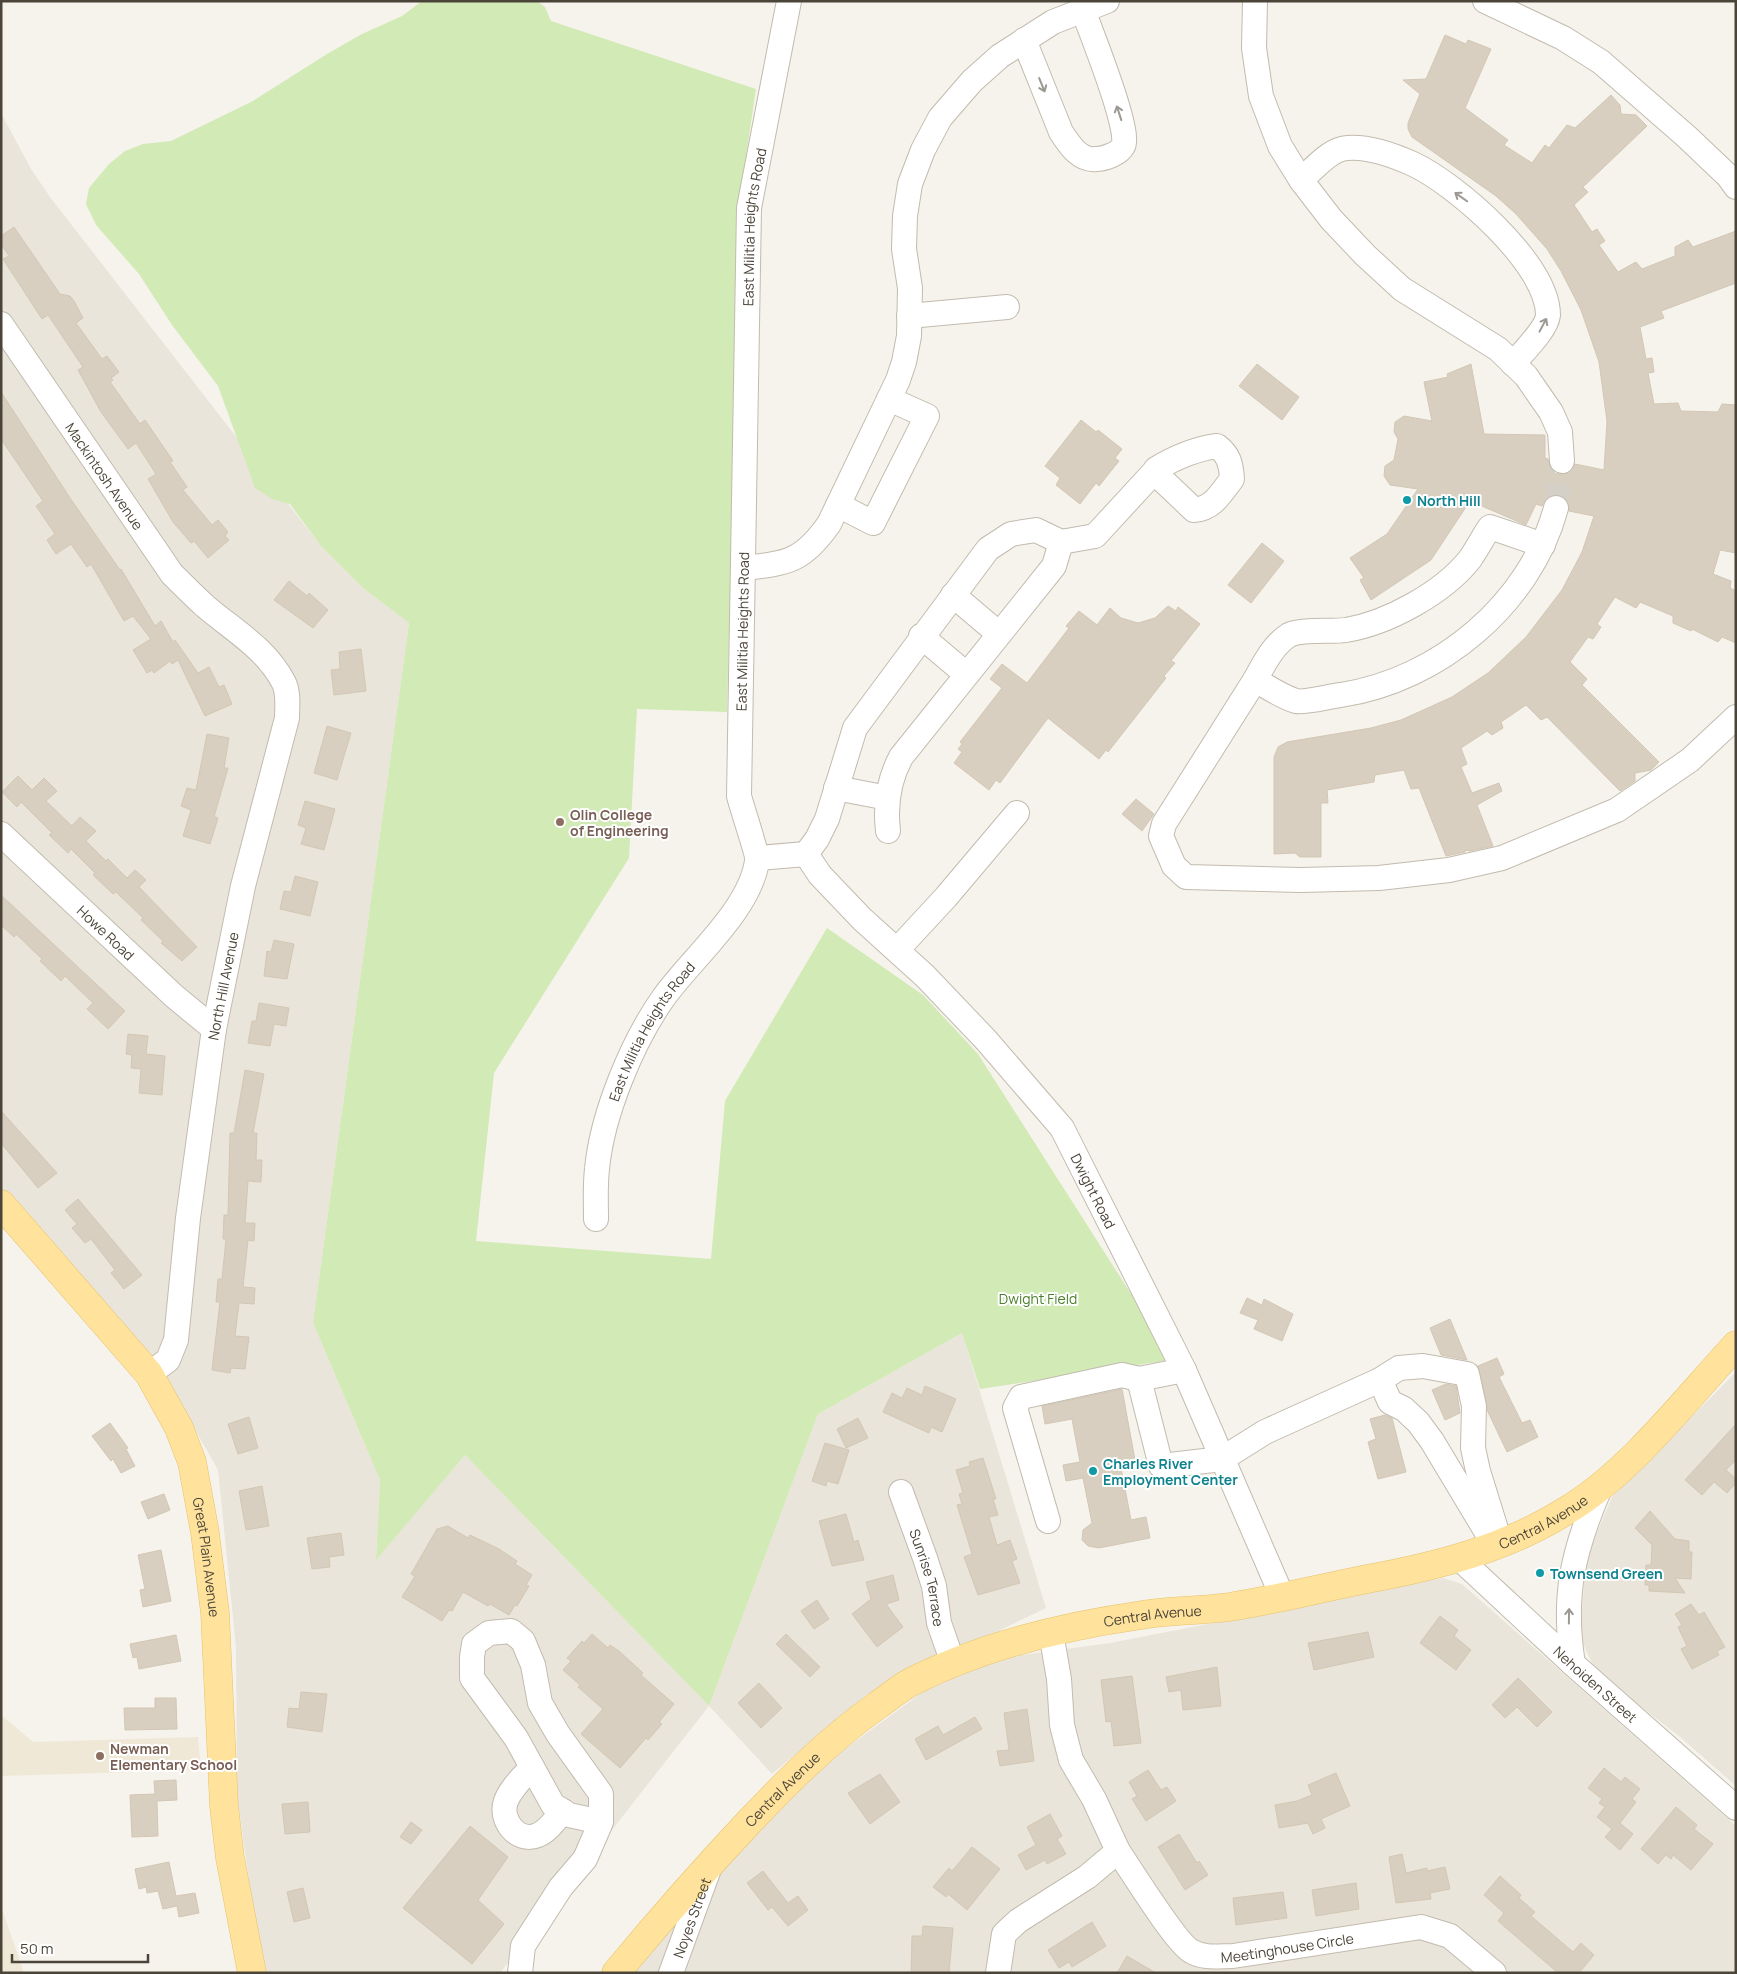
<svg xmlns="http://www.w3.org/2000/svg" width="1737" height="1974" viewBox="0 0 1737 1974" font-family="Manrope,sans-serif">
	<rect width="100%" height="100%" fill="#f6f3ec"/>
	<!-- residential -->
	<path fill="#eae5da" d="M1,113L31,169L50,197L321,546L364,589L409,623L313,1323L380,1480L376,1559L465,1455L709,1706L818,1414L962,1333L1046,1608L865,1696L772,1774L709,1706L500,1973H264L260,1960L237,1794L236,1647L218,1470L180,1403L1,1193Z
		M1736,1372V1786L1679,1736L1596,1672L1580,1637L1586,1558L1612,1497Z
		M1443,1578L1462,1584L1736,1826V1973H628L720,1870L830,1760L924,1691L1000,1658L1110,1643Z"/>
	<!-- education -->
	<path fill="#efe8d6" d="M1,1715L33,1742L198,1737L201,1770L1,1776Z
		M1,1906L24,1973H1Z"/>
	<!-- green -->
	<path fill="#d2eab5" d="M422,1H537L545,7L551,21L756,89L740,196L727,712L637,709L629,858L494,1073L476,1241L711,1259L725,1101L827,928L923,995L978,1054L1147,1319L1170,1360L980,1389L962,1333L818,1414L709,1706L465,1455L376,1560L380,1480L313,1323L409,623L364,589L321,546L290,504L272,499L255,488L218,386L172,325L139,274L96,225L86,204L89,188L109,164L125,151L143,144L171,141L253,101L327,54L362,34L402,16Z"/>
	<!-- building -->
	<path fill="#d8cfc1" stroke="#d3c7b4" d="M1445,35L1466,44L1468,40L1491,49L1465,108L1508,140L1504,145L1532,163L1545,145L1549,148L1567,125L1575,128L1611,95L1620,105L1621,114L1636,115L1647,126L1583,187L1588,192L1574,205L1592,232L1597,229L1605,241L1599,245L1618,272L1636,262L1642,269L1675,256V247L1688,240L1693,247L1736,231V283L1661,311L1664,318L1640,327L1646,359L1652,358L1654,372L1648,373L1654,404L1678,403L1681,411L1718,412L1722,404L1736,405V553L1720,550L1713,574L1731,581L1730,588L1736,591V643L1722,637L1718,642L1692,629L1691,631L1673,623V616L1640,602L1636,608L1615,597L1597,624L1601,627L1593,639L1588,637L1570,662L1587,679L1582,685L1659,762L1651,770L1635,773V781L1620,791L1547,717L1541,720L1526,705L1501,722L1503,728L1492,735L1487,731L1461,748L1467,764L1461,767L1472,793L1499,783L1502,791L1477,805L1493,846L1470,851L1466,850L1465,852L1446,856L1419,788L1411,789L1404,770L1375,775L1374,782L1327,790L1328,803H1321V857H1300L1295,853L1274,854V757L1278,747L1287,742L1371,728L1401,720L1452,697L1488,673L1526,637L1562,590L1582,552L1594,516L1569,511L1566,499L1554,494L1547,498L1542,506L1536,504L1526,525L1470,501L1431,560L1371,600L1360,580L1364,578L1350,558L1387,534L1418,489L1390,485L1384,476L1385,466L1394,460L1398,439L1394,432L1395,422L1404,416L1432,421L1424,382L1448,377L1447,374L1471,364L1484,434L1545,435V458L1548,459L1551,469L1556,474L1569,473L1575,464L1604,470L1607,421L1599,362L1581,310L1561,271L1547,249L1516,214L1496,196L1412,137L1408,129V123L1420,94L1403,80L1426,79Z
		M14,227L60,294L70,296L74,301L83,318L76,323L102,359L107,356L119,372L111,378L113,380L110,382L140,424L145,420L173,461L170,462L187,487L183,490L212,525L218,520L228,532L225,536L229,540L208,558L194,541L191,543L173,522L148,479L156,474L136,443L128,449L101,412L78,370L83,367L48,315L42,319L3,259L9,256L1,244V236Z
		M1257,364L1299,397L1282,420L1239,386Z
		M1,392L70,498L120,570L121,569L155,626L161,621L173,642L175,640L198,673L209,667L219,687L224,685L232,704L205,716L178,660L172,664L170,661L154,673L152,670L147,673L133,650L151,639L133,616L124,621L91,564L87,567L71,544L56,554L47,540L55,534L36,506L43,501L1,439Z
		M1081,420L1096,432L1098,430L1122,449L1115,458L1119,461L1099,486L1096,483L1080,504L1056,485L1060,478L1045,466Z
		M1262,543L1284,561L1251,603L1228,585Z
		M289,581L307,596L309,593L328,610L313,628L274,600Z
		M1168,606L1176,611L1178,607L1200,624L1171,661L1175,663L1164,676L1166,678L1108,752L1106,750L1099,759L1048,718L1000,783L996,780L989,790L954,763L962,752L958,749L962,744L960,742L1002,688L990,679L1002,664L1027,683L1069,628L1066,626L1079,611L1097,625L1110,608L1121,618L1138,623L1155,618Z
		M361,649L366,691L334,695L331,670L340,669L339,652Z
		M327,726L351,733L337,780L314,773Z
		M207,734L229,738L224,768H228L214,817L218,818L210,844L183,836L191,810L181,806L187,788L196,790Z
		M18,776L32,790L44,778L57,791L46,801L72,826L80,817L96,831L86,841L106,861L108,859L127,878L135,870L146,880L139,887L197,947L182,961L161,943L163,941L141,920L143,918L116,892L113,894L93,875L95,873L71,849L68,853L49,835L52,833L21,802L17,807L2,792Z
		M1136,799L1154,814L1142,831L1122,814Z
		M305,801L335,809L324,850L301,844L306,828L298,825Z
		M295,876L318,882L310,916L280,909L284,891L291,892Z
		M1,895L125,1011L108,1029L87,1009L93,1003L65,976L61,981L40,961L42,959L16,934L14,937L1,925Z
		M274,940L294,944L287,979L264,976L267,951L271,952Z
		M259,1003L289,1008L286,1026L274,1024L270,1046L248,1043L252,1021H256Z
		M128,1034L148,1036L146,1054L165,1056L162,1095L139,1093L141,1069L131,1068L132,1055L126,1054Z
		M245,1070L264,1074L253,1133H257L256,1160H262L261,1182L248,1181L245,1223H255L254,1241L248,1240L243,1287L255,1288L254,1304L239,1303L235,1336L249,1337L245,1369L231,1368L230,1373L212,1370L220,1302H216L218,1279H222L226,1239H223L224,1215H228L230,1133H234Z
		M1,1111L57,1173L38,1188L1,1143Z
		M78,1199L142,1275L124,1289L111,1273L115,1270L91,1239L85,1243L72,1228L77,1224L65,1210Z
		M1247,1298L1262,1305L1264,1299L1293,1314L1282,1341L1254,1329L1258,1320L1240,1313Z
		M1450,1319L1467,1360L1441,1355L1430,1328Z
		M1497,1358L1504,1374L1499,1377L1522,1423L1530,1420L1538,1437L1507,1452L1488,1412L1478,1366Z
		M1446,1384L1456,1386L1460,1413L1445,1420L1432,1390Z
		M925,1386L956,1399L942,1432L931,1427L929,1433L883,1412L892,1393L902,1398L907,1388L922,1395Z
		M1122,1389L1135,1460L1120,1463L1131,1520L1146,1517L1150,1538L1099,1548L1088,1546L1082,1540L1083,1530L1092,1523L1083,1478L1066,1481L1063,1465L1080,1462L1072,1419L1045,1424L1042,1406Z
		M1385,1415L1392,1418L1406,1472L1378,1479L1368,1442L1376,1439L1370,1419Z
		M249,1417L258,1448L238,1454L228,1424Z
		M858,1418L868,1438L846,1448L837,1429Z
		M110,1423L128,1448L126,1449L135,1466L121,1473L113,1459L111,1461L92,1436Z
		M1736,1424V1460L1726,1470L1736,1479V1483L1727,1493L1714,1482L1702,1495L1685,1480Z
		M825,1443L849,1450L838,1484L827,1481L826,1486L812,1481Z
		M983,1458L996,1499H993L998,1515L989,1517L997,1545L1010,1540L1017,1559L1012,1561L1020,1583L978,1595L964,1557L972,1554L957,1505L962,1504L959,1494L963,1493L956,1470L970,1466L969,1462Z
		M262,1486L269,1526L246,1530L239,1491Z
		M164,1494L170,1510L148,1519L141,1502Z
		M1650,1511L1675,1539L1689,1541V1552H1692L1691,1579L1675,1578L1685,1593L1649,1591V1585H1645L1646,1565H1651L1652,1545L1635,1528Z
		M846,1514L854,1542L858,1540L864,1560L832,1566L819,1521Z
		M448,1526L468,1538L470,1535L499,1549L517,1561L515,1564L532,1575L526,1585L529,1586L517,1606L515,1605L509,1615L490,1604L488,1606L463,1592L452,1611L449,1610L442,1621L402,1597L415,1576L411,1574L437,1529Z
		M341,1533L344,1555L329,1557L330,1567L312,1569L307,1538Z
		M161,1550L171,1601L143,1607L140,1590L145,1589L138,1555Z
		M893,1575L899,1600L886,1604L903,1627L877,1647L852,1614L871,1599L866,1582Z
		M817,1600L829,1619L814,1629L801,1611Z
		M1691,1604L1699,1615L1704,1612L1725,1647L1717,1651L1719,1655L1692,1669L1681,1649L1687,1646L1678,1627L1682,1625L1675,1614Z
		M1440,1616L1458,1630L1454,1636L1471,1650L1456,1670L1420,1643Z
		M1368,1632L1374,1657L1314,1670L1308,1643Z
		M592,1634L608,1648L610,1645L619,1651L643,1673L641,1675L674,1704L659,1722L662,1724L648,1740L646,1738L620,1768L581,1734L603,1709L578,1687L580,1685L563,1670L571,1661L567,1658L582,1641L584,1643Z
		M786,1634L820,1667L810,1677L776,1644Z
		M176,1635L181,1661L139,1669L137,1657L133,1658L130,1644Z
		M1217,1667L1221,1706L1183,1710L1181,1690L1169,1692L1166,1677Z
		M1132,1676L1141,1743L1114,1746L1111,1721L1106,1722L1101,1680Z
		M1518,1678L1552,1712L1537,1727L1517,1707L1505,1718L1492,1705Z
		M759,1683L782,1708L761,1728L738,1703Z
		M301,1692L327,1694L322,1732L287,1727L289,1708L299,1709Z
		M155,1698H176L177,1729L125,1730L124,1708H155Z
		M1027,1709L1034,1761L1000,1766L997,1751L1009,1750L1004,1713Z
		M975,1717L982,1729L926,1760L915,1739L938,1726L943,1735Z
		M1604,1768L1621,1782L1625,1777L1640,1789L1632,1799L1636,1802L1620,1823L1633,1834L1620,1850L1605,1837L1612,1829L1597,1817L1605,1807L1599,1803L1602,1799L1588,1788Z
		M1148,1770L1161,1790L1167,1787L1176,1801L1146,1821L1132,1799L1137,1796L1129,1782Z
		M1336,1773L1350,1806L1321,1819L1325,1828L1313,1834L1308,1823L1279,1828L1275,1805L1297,1801L1312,1795L1308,1785Z
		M880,1774L900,1802L870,1824L848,1793Z
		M176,1780L177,1800L157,1801L158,1836L132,1837L130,1795L155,1794L154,1781Z
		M308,1802L310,1832L285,1834L282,1804Z
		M1676,1807L1697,1825L1694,1829L1713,1844L1691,1870L1673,1855L1671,1859L1666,1855L1658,1864L1641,1849Z
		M1050,1814L1062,1836L1057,1839L1066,1854L1047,1864L1045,1860L1026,1870L1018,1855L1036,1845L1027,1827Z
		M411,1822L422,1830L411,1844L400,1837Z
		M470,1826L508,1857L478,1900L504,1924L472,1964L403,1908Z
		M1179,1834L1197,1863L1199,1861L1208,1875L1185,1890L1158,1847Z
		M972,1847L1000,1869L967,1910L948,1894L946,1897L933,1887L949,1868L952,1871Z
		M1402,1854L1406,1873L1427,1868V1871L1445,1867L1450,1889L1430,1893L1431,1899L1396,1903L1389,1857Z
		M169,1862L176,1896L195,1893L199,1913L179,1917L177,1906L163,1909L158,1891L147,1893L146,1887L139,1889L135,1869Z
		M763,1871L788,1903L798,1896L808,1910L788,1926L772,1907L768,1910L747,1883Z
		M1500,1876L1521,1895L1519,1898L1535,1912L1531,1916L1573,1952L1581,1943L1594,1955L1579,1973H1558L1498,1921L1504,1913L1484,1895Z
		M1356,1883L1359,1909L1316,1916L1312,1890Z
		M303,1888L310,1918L294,1922L287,1892Z
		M1283,1892L1287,1918L1236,1925L1233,1898Z
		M1092,1922L1106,1946L1072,1967L1069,1962L1059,1968L1048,1950Z
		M923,1926L953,1928L949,1973H911L912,1936H922Z
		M1127,1956L1156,1973H1117Z"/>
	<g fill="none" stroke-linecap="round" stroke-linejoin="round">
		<!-- minor-tunnel -->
		<path stroke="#d4d0c8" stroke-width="24" stroke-dasharray="24 12" stroke-linecap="butt" d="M1556,508L1562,461"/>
		<!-- minor casing -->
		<g stroke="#c2bbae" stroke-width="26">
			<g id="minor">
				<path d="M1255,1L1254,48L1261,96L1280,146L1301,180L1331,219L1365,255L1402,289L1498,349L1526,376L1551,412L1560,432L1562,461"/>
				<path d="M1485,1L1563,38L1601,62L1687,137L1728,176L1736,187"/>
				<path d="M1024,40L1061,132C1069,144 1079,161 1096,159C1104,159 1119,154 1123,146C1132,133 1090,30 1083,10"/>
				<path d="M1301,180C1314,169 1330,149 1347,148C1369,146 1393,155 1413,164C1456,184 1548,264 1548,315C1547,329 1522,353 1513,364"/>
				<path d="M909,316L1007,307"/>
				<path id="s1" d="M1,324L172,574C183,585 194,596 205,606C234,631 266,648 284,683C289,694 287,707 287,718L243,886L214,1029L188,1218L176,1340L168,1360L149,1374"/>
				<path d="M838,505L873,523L927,416L889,399"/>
				<path d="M1556,508C1530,604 1439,680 1341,695C1330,696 1305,703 1296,701C1282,697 1268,687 1255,680L1164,824L1161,836L1174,866L1186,877L1301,880L1379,878L1449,870L1502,858L1617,810L1690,760L1736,717"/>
				<path d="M744,568C788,563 802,562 829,524L898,380L904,362L909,336L910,288L904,249L905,216L910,184L923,150L940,118L972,81L1000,56L1053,22L1107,1"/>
				<path d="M953,595L999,634"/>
				<path d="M921,636L966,674"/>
				<path d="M1255,680C1264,664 1273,645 1289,635C1301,629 1332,632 1346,630C1388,623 1443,593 1470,559C1477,549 1483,537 1490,527L1543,545"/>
				<path d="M836,788L888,798"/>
				<path d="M888,831C885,805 888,781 901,757L1054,566L1061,542"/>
				<path id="s2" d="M1,834L174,996L214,1029"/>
				<path id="s3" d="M806,854L820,875L862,919L925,976L986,1040L1062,1128L1184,1370L1282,1596"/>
				<path d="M758,858L806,854L817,839L827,819L855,728L988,549L1011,534L1036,530L1061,542L1095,536L1154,472L1156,469C1176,457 1194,449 1217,446C1229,455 1231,464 1232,479C1221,493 1213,509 1194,510L1154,472"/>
				<path d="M897,950L946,897L1017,813"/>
				<path id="s4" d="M596,1219C596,1202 595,1186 597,1169C602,1115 632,1042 664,997C692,958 750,910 757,861C758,855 742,808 739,796L749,208L789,1"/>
				<path d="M1184,1370L1139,1379L1161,1466L1222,1459L1265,1432L1380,1380L1390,1402L1404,1409L1418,1422L1432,1441L1495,1546"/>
				<path d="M1380,1380L1399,1368L1423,1366L1467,1374L1474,1406L1473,1448L1478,1471L1496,1529"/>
				<path id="s5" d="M901,1492L925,1558L934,1586L939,1623L953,1663"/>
				<path d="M1048,1521L1015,1408L1021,1397L1122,1375L1139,1379"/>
				<path id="s6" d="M1459,1558L1573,1664L1736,1808"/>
				<path d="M1573,1664C1562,1596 1573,1551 1600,1488"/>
				<path d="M532,1767C523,1777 511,1788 506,1801C499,1819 517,1844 538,1835C548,1831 556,1819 563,1811"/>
				<path id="s7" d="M1118,1851C1131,1870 1176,1943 1191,1951C1204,1959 1219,1956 1233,1956L1421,1927L1450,1936L1494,1973"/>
				<path d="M520,1973L523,1946L561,1887L585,1859L601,1822V1794L558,1734L540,1703L533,1665L523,1641L511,1631L489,1633L474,1644L472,1657V1678L516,1738L553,1805L569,1815L601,1822"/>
				<path id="s8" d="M671,1973L709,1869"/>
				<path d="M998,1973L1004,1934L1018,1921L1087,1877L1118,1851L1094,1799L1071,1760L1062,1725L1059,1679L1051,1633"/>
			</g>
		</g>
		<!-- major casing -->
		<g stroke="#e6c16a" stroke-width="29">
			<g id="major">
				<path id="s9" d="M1,1204L149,1374L179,1428L192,1462L205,1533L215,1613L224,1806L230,1858L252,1973"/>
				<path id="s10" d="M616,1973C659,1921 703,1871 749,1822C790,1779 830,1739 878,1705C889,1697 900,1688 911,1682C982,1646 1064,1626 1142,1615C1171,1610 1200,1611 1229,1607C1275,1600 1321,1588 1367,1579C1438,1566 1508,1548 1569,1509C1631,1471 1686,1399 1736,1345"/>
			</g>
		</g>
		<!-- minor -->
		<use href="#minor" stroke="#fff" stroke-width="24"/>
		<!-- major -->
		<use href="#major" stroke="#ffe39c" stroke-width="28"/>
	</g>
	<!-- one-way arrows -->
	<defs><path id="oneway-shaft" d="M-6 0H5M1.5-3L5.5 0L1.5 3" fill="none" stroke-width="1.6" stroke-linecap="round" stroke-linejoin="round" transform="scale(1.25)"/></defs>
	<g stroke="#9c9892">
		<use href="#oneway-shaft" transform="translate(1042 85) rotate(68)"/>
		<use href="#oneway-shaft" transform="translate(1119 113) rotate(-108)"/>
		<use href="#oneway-shaft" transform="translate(1461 197) rotate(-145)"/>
		<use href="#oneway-shaft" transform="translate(1543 325) rotate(-62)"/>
		<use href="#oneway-shaft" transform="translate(1569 1616) rotate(-89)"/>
	</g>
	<!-- markers -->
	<g fill="#0f9aa8" stroke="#fff" stroke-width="2">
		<circle cx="1407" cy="500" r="5"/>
		<circle cx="1093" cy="1471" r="5"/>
		<circle cx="1540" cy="1573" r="5"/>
	</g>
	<g fill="#8d6e63" stroke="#fff" stroke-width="2">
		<circle cx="560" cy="822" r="5"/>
		<circle cx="100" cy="1756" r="5"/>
	</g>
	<g text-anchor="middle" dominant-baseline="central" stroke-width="4" stroke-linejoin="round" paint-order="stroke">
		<!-- street labels -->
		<g font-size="14" fill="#4b4439" stroke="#fff">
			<text stroke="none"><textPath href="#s4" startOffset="1040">East Militia Heights Road</textPath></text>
			<text stroke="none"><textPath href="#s1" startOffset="184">Mackintosh Avenue</textPath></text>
			<text stroke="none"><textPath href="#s4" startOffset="635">East Militia Heights Road</textPath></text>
			<text stroke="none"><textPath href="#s2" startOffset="144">Howe Road</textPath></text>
			<text transform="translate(223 986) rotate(-79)">North Hill Avenue</text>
			<text stroke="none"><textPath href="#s4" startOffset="200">East Militia Heights Road</textPath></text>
			<text stroke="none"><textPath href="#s3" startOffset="446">Dwight Road</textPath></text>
			<text stroke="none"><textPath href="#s10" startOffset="1072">Central Avenue</textPath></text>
			<text stroke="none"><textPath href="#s9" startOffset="420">Great Plain Avenue</textPath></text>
			<text stroke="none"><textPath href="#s5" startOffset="90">Sunrise Terrace</textPath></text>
			<text stroke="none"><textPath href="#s10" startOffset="668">Central Avenue</textPath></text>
			<text stroke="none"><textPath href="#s6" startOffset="186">Nehoiden Street</textPath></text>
			<text stroke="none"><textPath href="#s10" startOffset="248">Central Avenue</textPath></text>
			<text stroke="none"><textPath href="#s8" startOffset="59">Noyes Street</textPath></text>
			<text stroke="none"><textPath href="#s7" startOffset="222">Meetinghouse Circle</textPath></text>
		</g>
		<!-- culture labels -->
		<g font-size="14" font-weight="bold" fill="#0d838f" stroke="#fff" text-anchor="start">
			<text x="1417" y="500">North Hill</text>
			<text x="1103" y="1463">Charles River<tspan x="1103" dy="16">Employment Center</tspan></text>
			<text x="1550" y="1573">Townsend Green</text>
		</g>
		<!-- education labels -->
		<g font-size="14" font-weight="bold" fill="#785e54" stroke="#fff" text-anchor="start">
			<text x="570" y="814">Olin College<tspan x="570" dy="16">of Engineering</tspan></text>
			<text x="110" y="1748">Newman<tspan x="110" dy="16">Elementary School</tspan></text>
		</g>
		<!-- park labels -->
		<g font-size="14" fill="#4a7f2a" stroke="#fff">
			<text x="1038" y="1298">Dwight Field</text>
		</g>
	</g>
	<!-- border -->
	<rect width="1737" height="1974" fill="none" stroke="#4b4439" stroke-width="5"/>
	<!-- scale -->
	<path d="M12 1954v8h136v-8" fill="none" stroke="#4b4439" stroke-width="2.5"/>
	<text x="20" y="1954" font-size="15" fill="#4b4439" stroke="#ffffff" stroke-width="4" paint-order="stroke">50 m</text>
</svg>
